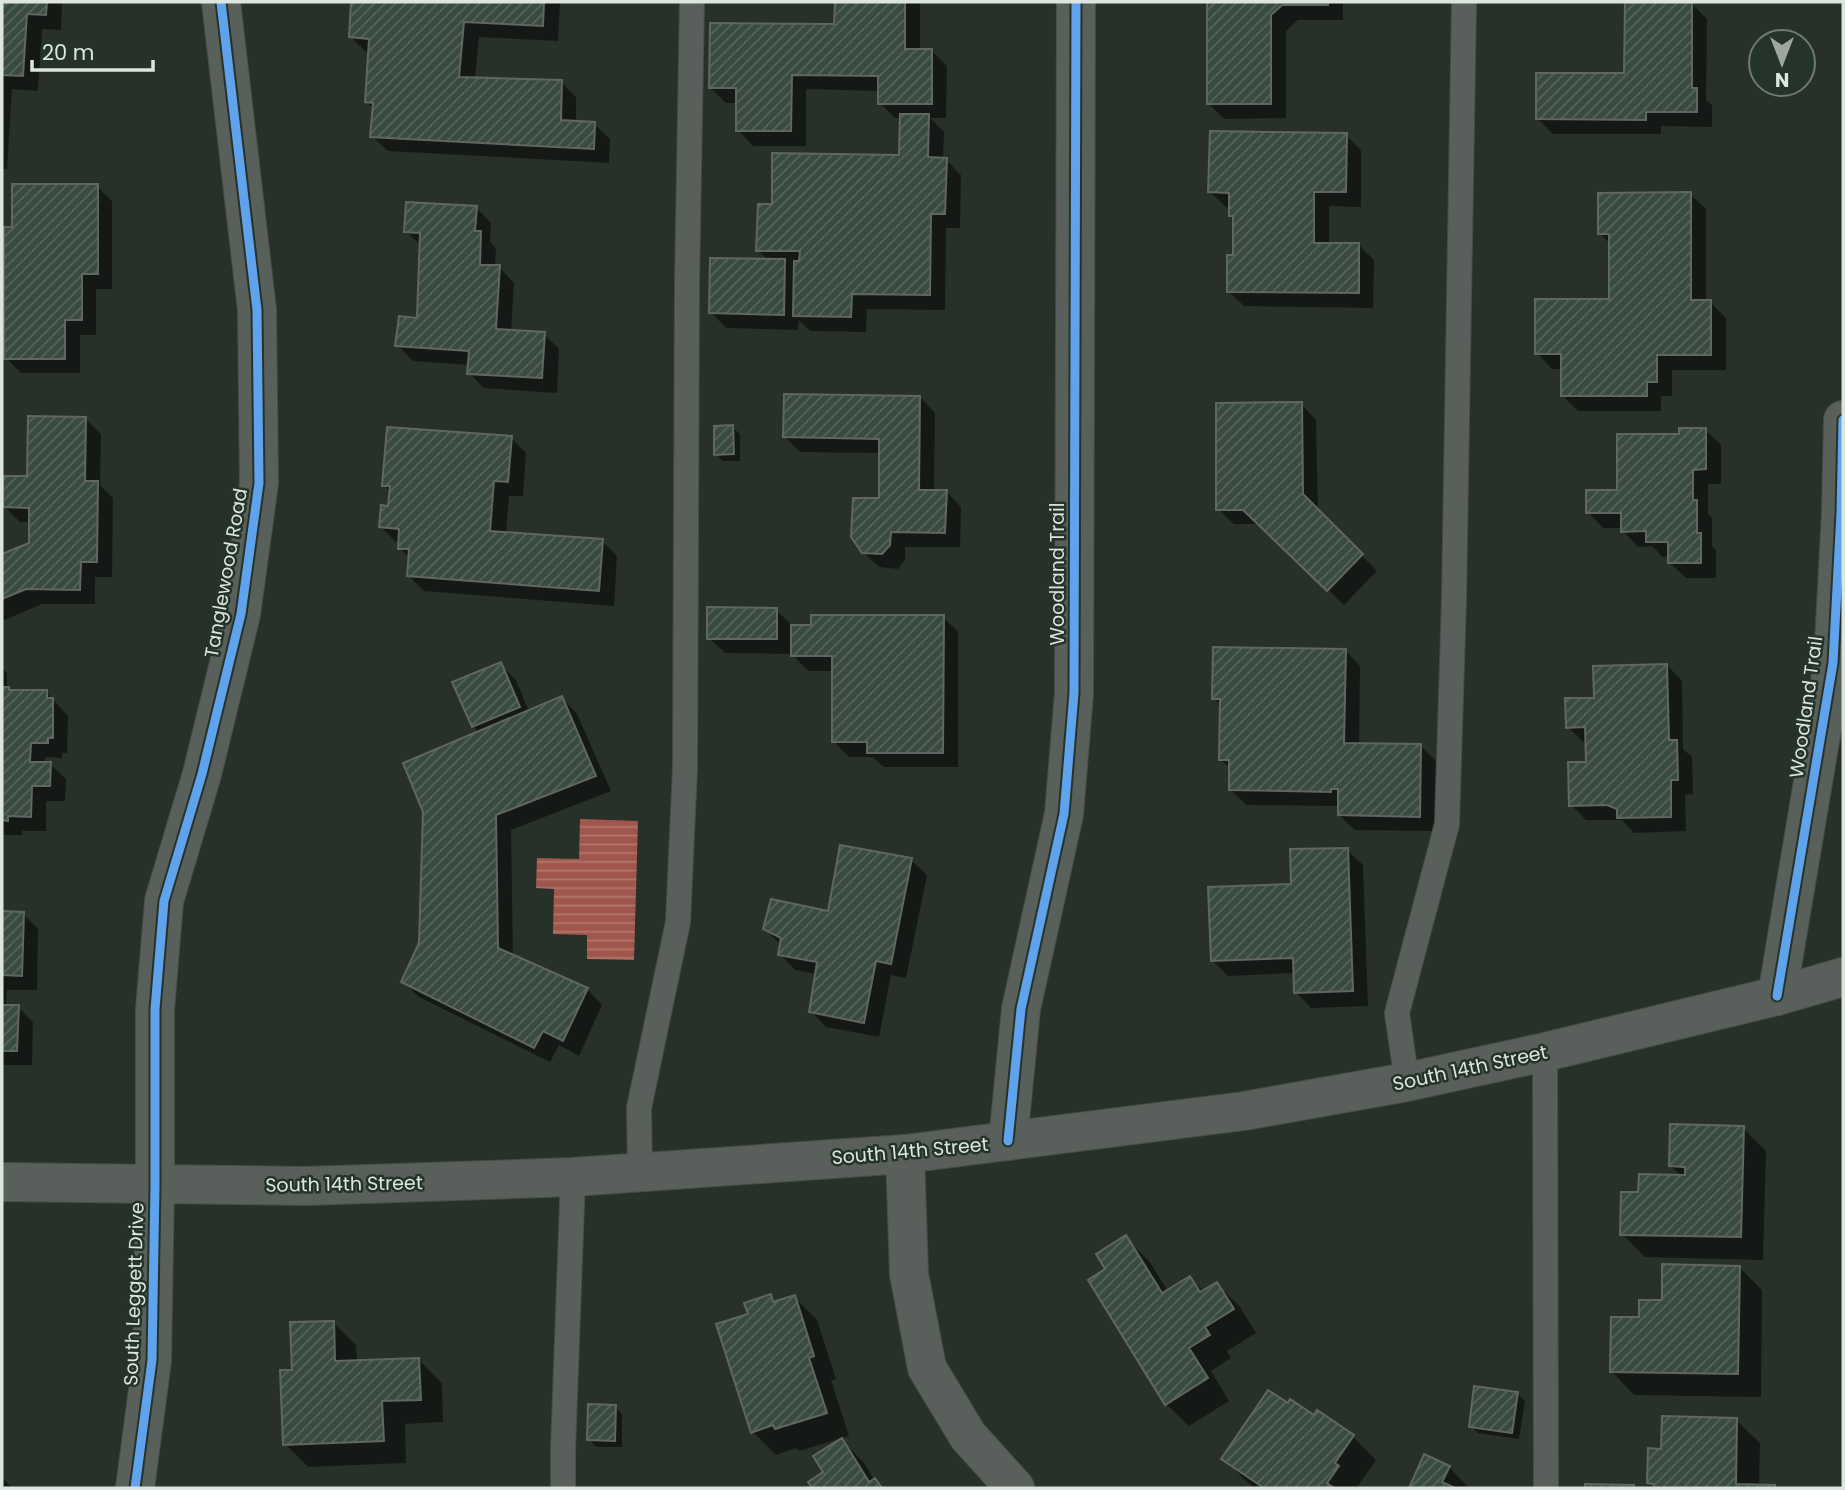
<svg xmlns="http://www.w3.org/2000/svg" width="1845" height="1490" viewBox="0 0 1845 1490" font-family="Poppins,sans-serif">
	<defs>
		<pattern id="water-rules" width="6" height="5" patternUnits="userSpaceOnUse" patternTransform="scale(1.75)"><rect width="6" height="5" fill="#a1564b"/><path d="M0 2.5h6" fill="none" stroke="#b2766d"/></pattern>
		<pattern id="building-hatch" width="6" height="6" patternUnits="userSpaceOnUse" patternTransform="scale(1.75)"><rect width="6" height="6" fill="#394b40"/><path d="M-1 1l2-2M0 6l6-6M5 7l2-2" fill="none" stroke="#55655b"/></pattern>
	</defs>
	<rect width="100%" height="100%" fill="#28302a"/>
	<!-- water -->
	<path fill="url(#water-rules)" d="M580,819L638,821L634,960L587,959V935L553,934L554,889L536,888L537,858L579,859Z"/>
	<!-- shadow -->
	<path fill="#0007" d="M2,2H62L61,30L42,29L38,91L12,89L7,169H2Z
		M352,2H560L558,41L479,37L475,79L561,82L576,97V123L594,124L610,139L609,163L388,151L372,136L374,109L366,102L370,52H366L351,37Z
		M836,2H920V51H932L947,66L946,118H930L944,132L943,160H946L961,175L960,228H946L945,310L867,309L866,332L810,331L799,320L798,330L726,328L711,312L769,261L758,250L773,205L901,157L902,118H895L880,103V91L806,89V146H753L738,130V103H726L711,88L836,26Z
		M1209,2H1343V20H1298L1286,31V118L1224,119L1209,104Z
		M1626,2H1692V4L1707,19L1706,100L1712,105V127L1661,126V134H1553L1537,118L1626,75Z
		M1346,135L1361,150V207L1329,206V245H1359L1374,260L1373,308L1244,306L1228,291L1235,257V220L1231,215V207H1226L1210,192Z
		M97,186L112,201V289H96V335H80V373H21L6,358L13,228Z
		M1690,194L1706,209V302H1710L1726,318V370H1672V396H1661V411H1578L1563,396V369H1552L1537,353L1611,301V245L1600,233Z
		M476,207L491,223L490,242L496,248L495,267H499L514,283L511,332L544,334L559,349L557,393L484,388L469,373L470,365L413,361L397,345L419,320L422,247L406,231Z
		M920,397L935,413L934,491H946L961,507L960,547H905V560L898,569L879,567L863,552L880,500L881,453L800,452L785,437Z
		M1301,404L1316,420L1318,511L1377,571L1344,605L1260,524H1234L1218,509Z
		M86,419L101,434L100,485L113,498L112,577H95V604H42L2,621V556L31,544V522H20L4,506Z
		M732,427L740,434V461H723L716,454Z
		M1705,430L1721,445V484H1708V514L1712,518V546L1716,550V578H1686L1670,563V557H1663L1652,546L1638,547L1623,531V528H1603L1588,512L1619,491L1680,436Z
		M511,438L526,453L523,496H509L506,534L602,541L617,556L614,606L424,591L409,576L410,559L400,548V542H396L381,527L390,508L391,492L384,485Z
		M776,610L792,625V627L943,617L958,632V767H884L873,757H849L833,741L834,671H808L792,654L725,653L709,638Z
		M1345,650L1360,666L1359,745L1421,746L1436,761L1435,831L1355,830L1339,815L1340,806L1246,805L1231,790V769L1220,759L1221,706L1214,698Z
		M500,664L516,680L529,712L562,698L577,714L611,791L511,830L513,956L587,989L602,1005L579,1056L559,1045L550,1062L419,997L403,982L421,943L480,733L473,726Z
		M1667,665L1682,681L1683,749L1692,757L1693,794L1685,795L1686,831L1634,833L1622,820H1586L1571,805L1588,763L1587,743H1584L1568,727L1596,699Z
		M2,668L7,673V689L11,691L46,692L68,716L67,753H62V758L45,757V764H50L66,779L65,801H46V831H22V835H2Z
		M1347,850L1363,865L1368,1006L1311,1008L1296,992L1295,973L1228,976L1212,960L1293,886Z
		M911,860L927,875L906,978L891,975L879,1037L826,1027L811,1011L817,974L795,970L780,954V944L765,929L830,913Z
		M2,913L23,914L38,929L37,990H7L6,1007H18L33,1022L32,1065H2Z
		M1743,1128L1766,1151L1763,1260L1645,1257L1622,1234L1640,1194L1682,1177L1671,1166Z
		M1126,1238L1149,1261L1168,1291L1190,1278L1204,1292L1217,1284L1240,1307L1256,1333L1227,1351L1231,1358L1211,1371L1229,1401L1189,1426L1166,1404L1107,1270Z
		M1739,1267L1762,1290L1761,1397L1634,1395L1612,1372L1641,1318L1663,1302Z
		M771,1297L777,1303L794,1297L817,1320L836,1379L831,1380L849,1436L799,1451L796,1448L776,1455L753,1432L750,1315Z
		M333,1322L356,1345L357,1362L419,1360L442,1383L443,1422L405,1424L406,1463L308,1467L285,1444L294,1371Z
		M1517,1393L1525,1401L1519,1439L1478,1433L1471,1426Z
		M615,1406L622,1414V1447H596L589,1439Z
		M1318,1412L1353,1437L1376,1460L1358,1486L1359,1488H1256L1247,1482L1224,1459L1314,1418Z
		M1736,1420L1760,1443L1759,1487L1776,1488H1655L1649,1482L1663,1451Z
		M842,1440L864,1463L875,1481L883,1488H814L810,1482L825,1473Z
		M1425,1457L1449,1467L1469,1488H1473H1411Z
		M2,1477L10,1486V1488H2Z"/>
	<!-- building -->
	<path fill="url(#building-hatch)" stroke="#606661" stroke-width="2" d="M2,2H47L46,15L27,14L23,76L2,75Z
		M351,2H544L543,26L464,22L459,77L562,80L561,120L595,122L594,149L370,137L373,103L365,102L369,39L349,37Z
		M835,2H905V49H932V104H878V76L792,75L791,131H736V88H709L710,23L834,24Z
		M1207,2H1328V5H1282L1271,15V104H1207Z
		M1625,2H1692V88H1697V112H1646V120L1536,119V73H1624Z
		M900,114H929L928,157L947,158L945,214H931L930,295L852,294L851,317L793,316L794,261H799L800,251H756L758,204H772V153L899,155Z
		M1210,131L1347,133L1346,192H1314V243H1359V293L1227,292V255H1233V216H1229V193L1208,192Z
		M12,184H98V274H82V320H65V359H4V227H12Z
		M1691,192V300H1711V355H1657V382H1647V396H1561V354H1535V299H1609V234H1598V193Z
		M406,202L477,206L475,231H481L480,265H500L496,329L545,332L542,378L467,374L469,351L395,346L399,316L417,318L420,233L404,232Z
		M710,258L785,259L784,315L709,313Z
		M784,394L920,396L919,490H947L945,533L891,532L890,545L882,554L862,553L851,537L853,498H879V439L783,437Z
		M1302,402L1303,494L1363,554L1327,591L1243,510H1216V403Z
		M28,416L86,417L85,481H98L97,562H81L80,590L26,589L2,599V554L29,543V508L3,507V476H27Z
		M733,425L734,454L714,455V426Z
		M387,427L512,436L508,482L494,481L490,531L603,539L599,591L407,576L409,549H398L399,529L379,527L381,505L388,506L390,486H382Z
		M1679,428H1706V469L1693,470V500H1697V533H1701V563H1668V542H1646V531L1621,532V513H1586V490H1617V434H1679Z
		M707,607L777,608V639H707Z
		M811,615H944L943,753H867V742H832V656H791V625H811Z
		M1213,647L1346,649L1344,743L1421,744L1420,817L1338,815V789H1331V792L1229,790V760H1219L1220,699H1212Z
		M501,662L520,707L472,727L452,682Z
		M1667,664L1669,740H1677L1678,780H1671V817L1617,818V809L1607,805L1569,806L1568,762H1586L1585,727L1566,728L1565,698H1594L1593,666Z
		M2,687H9V690H47V698H53V738H48V743H31L30,762H51L50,786H32L31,817L8,816V821L2,820Z
		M562,696L596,776L496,815L498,948L588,988L563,1041L543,1031L534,1048L401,982L419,943L423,812L403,763Z
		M840,845L912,858L891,964L876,961L864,1023L809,1012L817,962L778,955L781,938L763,929L771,899L828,911Z
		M1348,848L1353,991L1294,993L1293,958L1211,961L1208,887L1291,884L1290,849Z
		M2,911L24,912L22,976L2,975Z
		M2,1005H19L17,1051H2Z
		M1670,1124L1744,1126L1741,1237L1620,1235L1621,1192H1638L1639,1174L1685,1175V1167L1669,1166Z
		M1126,1235L1162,1293L1190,1276L1200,1292L1217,1282L1234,1309L1205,1327L1210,1335L1189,1348L1208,1378L1165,1405L1088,1280L1105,1269L1096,1254Z
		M1662,1264L1740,1266L1738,1374L1610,1372L1611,1317H1639V1300H1662Z
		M771,1294L773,1302L795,1295L814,1356L809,1358L827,1413L775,1429L773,1425L751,1433L716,1324L748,1314L744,1303Z
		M334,1321L335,1361L419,1358L421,1400L382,1401L384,1441L283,1445L280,1370H292L290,1322Z
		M1474,1386L1518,1392L1512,1433L1469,1427Z
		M1268,1390L1288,1403L1290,1399L1314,1415L1317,1410L1354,1435L1335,1463L1339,1466L1327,1483L1334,1488H1264L1221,1459Z
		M588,1404L616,1405L615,1441L587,1440Z
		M1662,1416L1737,1418L1736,1484L1775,1485V1488H1653L1654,1484L1647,1483L1648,1448L1661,1449Z
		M842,1438L869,1482L875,1478L882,1488H812L808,1482L823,1472L813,1456Z
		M1424,1454L1450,1466L1442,1482L1455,1488H1409Z
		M1585,1484L1634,1485V1488H1585Z"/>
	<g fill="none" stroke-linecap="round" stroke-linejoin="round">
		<!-- service casing -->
		<g stroke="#464d47" stroke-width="26">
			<path id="service" d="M1545,1052L1546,1488
				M1407,1082L1397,1013L1447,824L1454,599L1464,2
				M640,1172L639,1108L678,922L685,768L687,284L692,2
				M563,1488V1450L573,1177"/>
		</g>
		<!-- minor casing -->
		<g stroke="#464d47" stroke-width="40">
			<path id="minor" d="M1777,996L1833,663L1841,513L1843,420
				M1008,1141L1021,1009L1064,814L1074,693L1076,2
				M905,1154L909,1274L927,1368L968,1436L1015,1488
				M155,1185V1009L164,901L202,774L241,614L259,483L257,310L221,2"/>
		</g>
		<!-- tertiary casing -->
		<g stroke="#464d47" stroke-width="40">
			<path id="tertiary" d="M135,1488L152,1360L155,1185"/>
		</g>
		<!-- secondary casing -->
		<g stroke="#464d47" stroke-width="40">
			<path id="secondary" d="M2,1182L305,1186L457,1181L573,1177L905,1154L1244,1111L1407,1082L1545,1052L1777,996L1843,977"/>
		</g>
		<!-- service -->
		<use href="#service" stroke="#595f5b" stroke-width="24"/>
		<!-- minor -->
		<use href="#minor" stroke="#595f5b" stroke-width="38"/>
		<!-- tertiary -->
		<use href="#tertiary" stroke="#595f5b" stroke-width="38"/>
		<!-- secondary -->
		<use href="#secondary" stroke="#595f5b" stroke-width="38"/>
		<!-- cycleway casing -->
		<g stroke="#253429" stroke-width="13">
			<path id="cycleway" d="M1777,996L1833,663L1841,513L1843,420
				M1008,1141L1021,1009L1064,814L1074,693L1076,2
				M135,1488L152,1360L155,1185V1009L164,901L202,774L241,614L259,483L257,310L221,2"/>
		</g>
		<!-- cycleway -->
		<use href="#cycleway" stroke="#60a3ed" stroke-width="9"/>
	</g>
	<g text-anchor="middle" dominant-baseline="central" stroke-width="5" stroke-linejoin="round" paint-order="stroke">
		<!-- street labels -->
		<g font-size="19" fill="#dce5de" stroke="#253429">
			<text transform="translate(226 573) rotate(-80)">Tanglewood Road</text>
			<text transform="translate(1057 574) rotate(-90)">Woodland Trail</text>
			<text transform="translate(1806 707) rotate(-82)">Woodland Trail</text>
			<text transform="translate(1470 1068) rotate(-12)">South 14th Street</text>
			<text transform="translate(910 1151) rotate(-5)">South 14th Street</text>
			<text transform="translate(344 1184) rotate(-1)">South 14th Street</text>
			<text transform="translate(134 1294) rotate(-88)">South Leggett Drive</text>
		</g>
	</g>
	<!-- border -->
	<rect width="1845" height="1490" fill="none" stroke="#dce5de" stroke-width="7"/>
	<!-- north arrow -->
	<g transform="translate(1782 63) rotate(180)"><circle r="33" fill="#253429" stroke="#6e7b71" stroke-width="2"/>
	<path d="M0-5L12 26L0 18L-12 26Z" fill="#9da69f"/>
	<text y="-10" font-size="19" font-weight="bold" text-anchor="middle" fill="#dce5de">N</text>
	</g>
	<!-- scale -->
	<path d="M32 60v10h121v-10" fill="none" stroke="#dce5de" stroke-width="3.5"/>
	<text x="42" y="60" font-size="21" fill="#dce5de" stroke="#253429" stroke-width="5" paint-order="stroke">20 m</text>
</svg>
